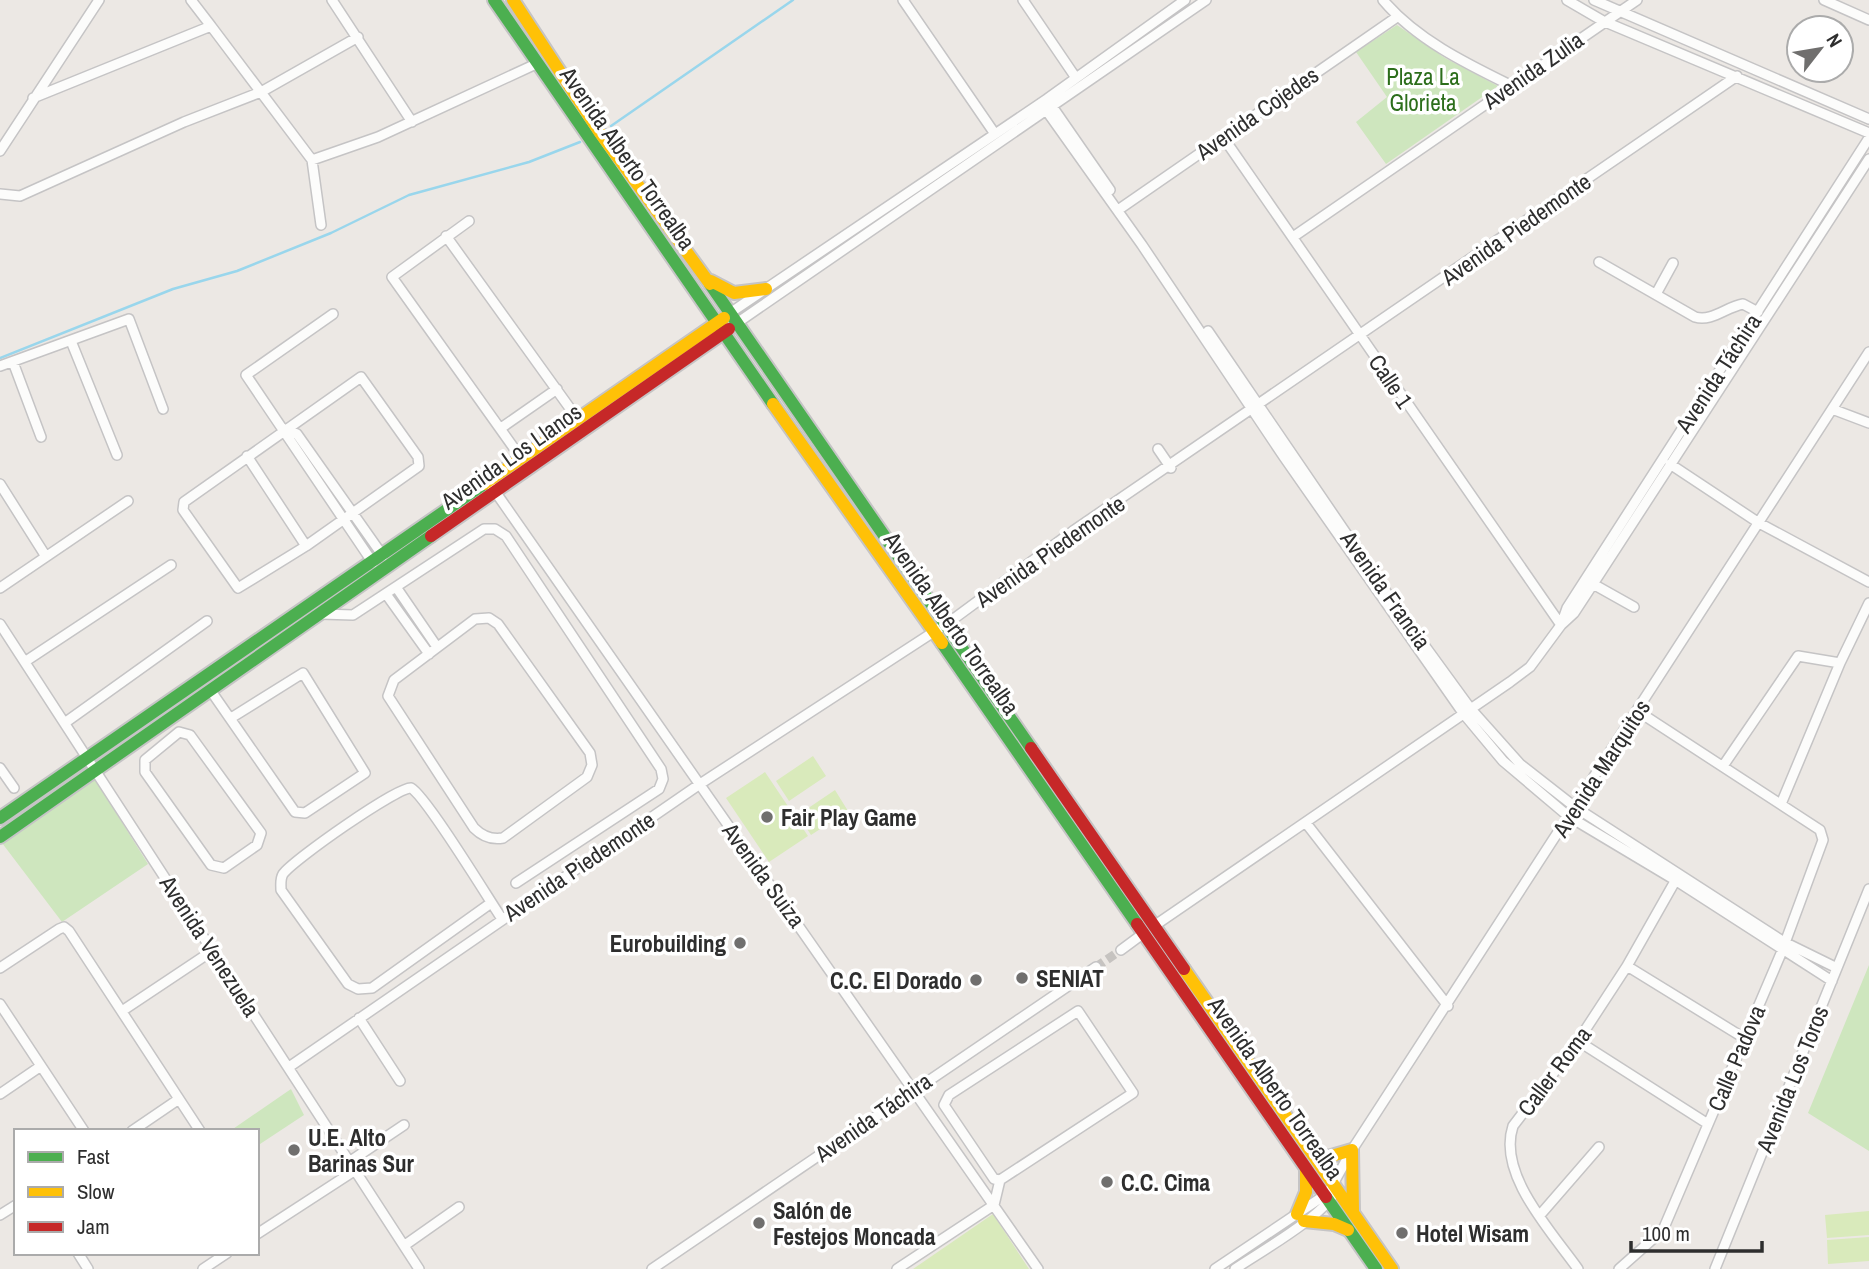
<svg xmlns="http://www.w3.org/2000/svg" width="1869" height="1269" viewBox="0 0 1869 1269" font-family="'Archivo Narrow',sans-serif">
	<rect width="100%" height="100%" fill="#ece8e4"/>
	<!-- green -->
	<path fill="#cee6be" d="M1397,25L1445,58L1498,86L1386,164L1356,122L1387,97L1356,52Z
		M95,779L148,864L62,922L2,843Z
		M1869,965V1151L1808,1113Z
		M291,1089L304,1115L257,1146V1131H230Z"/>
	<!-- pitch -->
	<path fill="#d9eabb" d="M813,756L826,776L789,801L776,781Z
		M765,772L808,836L769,862L726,798Z
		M835,790L848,811L811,835L798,815Z
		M1869,1211V1235L1827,1238L1825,1215Z
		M993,1214L1029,1269H913Z
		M1869,1237V1261L1828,1264L1827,1240Z"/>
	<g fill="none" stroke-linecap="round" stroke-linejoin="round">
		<!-- stream -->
		<path stroke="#99d6ec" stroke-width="2.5" d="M611,126L793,0
			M0,358L173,289L237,271L331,233L409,195L529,162L580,142"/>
		<!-- street-tunnel -->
		<path stroke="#c6c3c0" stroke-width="9" stroke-dasharray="9 4.5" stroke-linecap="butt" d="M1096,967L1121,950"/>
		<!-- street casing -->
		<g stroke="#c5c4c5" stroke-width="12">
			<path id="street" d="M191,0L211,26
				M332,0L412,122
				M903,0L995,134
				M1023,0L1076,78
				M1383,0C1416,39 1465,63 1510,85
				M1567,0L1603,21L1869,133
				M1594,0L1869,119
				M1824,0L1869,20
				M33,98L211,26L312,160L321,225
				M1047,99L1110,190
				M1041,103L1142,245L1284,457L1463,713L1503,761L1568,816L1675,880L1832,981
				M1869,138L1567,608L1561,625L1574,613L1593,584L1869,159
				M0,151L99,0
				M312,160L378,137L536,64
				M0,194L20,196L184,122L261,92L358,37
				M1118,210L1397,17
				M469,221L392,277L521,458
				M446,236L569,407
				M1293,237L1637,0
				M1599,262L1695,317C1712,322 1726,307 1743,304L1758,312
				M1656,294L1673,263
				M730,313L1047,99L1185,0
				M333,314L246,375L373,563
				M737,323L1206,0
				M1208,331L1395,605L1470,708L1520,764L1575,807L1784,942L1837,968
				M71,341L117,455
				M13,362L41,437
				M0,366L129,319L163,409
				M361,377L418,457L419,466L306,546L238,588L183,510L184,502Z
				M1832,409L1869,423
				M501,428L557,389
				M285,429L297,434L383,556
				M1158,449L1171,468
				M247,456L306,546
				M1670,464L1759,523L1869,582
				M0,484L45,555
				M492,487L1038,1269
				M1593,584L1634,607
				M396,587L437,647
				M0,588L128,501
				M386,594L429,654
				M321,614L353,615L484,529H495L506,536L661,769L663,779L659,789L516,883
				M489,618L498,624L590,753L592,765L587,777L503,838C492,840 483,837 474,828L388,696L394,680L475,619Z
				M0,624L419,1269
				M26,661L171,565
				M211,691L295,812L305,813L365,773L303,673L231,718
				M66,722L207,621
				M179,732L190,735L261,833L257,845L224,868L211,865L145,772V760Z
				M1723,766L1798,656L1840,663
				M0,768L14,788
				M1781,804L1840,663L1869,603
				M1306,823L1448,1006
				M491,903L372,988L358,989L348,984L281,890C281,884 280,879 283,874C293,860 397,787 411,788C426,796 488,898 502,919
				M1154,926L1510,682L1530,667L1561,625L1223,137
				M1121,950L1144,933
				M1627,966L1744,1038
				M0,968L59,929L64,927L69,931L200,1131
				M0,1004L84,1131
				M122,1011L212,951
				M359,1018L400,1081
				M1578,1041L1708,1124
				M289,1067L700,784L952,620L1073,531L1737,76
				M0,1094L41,1066
				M132,1131L179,1099
				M349,1162L404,1125
				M0,1215L16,1205
				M1540,1215L1599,1147
				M257,1234L354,1171
				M405,1245L459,1207
				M78,1253L88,1269
				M203,1269L227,1253
				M652,1269L1096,967
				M897,1269L994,1205L1000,1180L1133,1093L1078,1011L949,1095L944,1105L994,1179L1000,1180
				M1215,1269L1328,1193L1352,1150L1869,352
				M1235,1269C1255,1255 1333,1211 1336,1188
				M1578,1269C1551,1231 1497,1174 1513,1126L1578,1041L1627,966L1678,876
				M1619,1269L1663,1230L1782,951L1823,840L1820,830L1639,712
				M1715,1269L1869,889"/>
		</g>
		<!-- fast casing -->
		<g stroke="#c5c4c5" stroke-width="16">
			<path id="fast" d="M494,0L773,404
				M710,284L1031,748
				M942,643L1137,924
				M0,818L484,484
				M0,837L431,536
				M1326,1197L1376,1269"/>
		</g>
		<!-- slow casing -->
		<g stroke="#c5c4c5" stroke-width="16">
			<path id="slow" d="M513,0L600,133L710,284
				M711,281L734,293L766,289
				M773,404L942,643
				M484,484L724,318
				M1184,969L1392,1269
				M1312,1150L1328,1157L1352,1150L1353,1211
				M1297,1214L1306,1192V1168
				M1304,1221L1334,1224L1348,1230"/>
		</g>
		<!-- jam casing -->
		<g stroke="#c5c4c5" stroke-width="16">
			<path id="jam" d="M431,536L729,329
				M1031,748L1184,969
				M1137,924L1326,1197"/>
		</g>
		<!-- street -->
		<use href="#street" stroke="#fcfcfb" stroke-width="9"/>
		<!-- fast -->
		<use href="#fast" stroke="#4caf50" stroke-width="12"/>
		<!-- slow -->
		<use href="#slow" stroke="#ffc107" stroke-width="12"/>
		<!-- jam -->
		<use href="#jam" stroke="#c62828" stroke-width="12"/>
	</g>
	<!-- markers -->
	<g fill="#706f6e" stroke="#fff" stroke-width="2.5">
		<circle cx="767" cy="817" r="7"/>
		<circle cx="740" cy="943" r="7"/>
		<circle cx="1022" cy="978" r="7"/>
		<circle cx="976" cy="980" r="7"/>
		<circle cx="294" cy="1150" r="7"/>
		<circle cx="1107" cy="1182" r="7"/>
		<circle cx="759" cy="1223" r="7"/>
		<circle cx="1402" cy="1233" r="7"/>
	</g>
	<g text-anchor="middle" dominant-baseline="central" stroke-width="7" stroke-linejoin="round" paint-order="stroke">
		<!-- street labels -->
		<g font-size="23" fill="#2e2e2e" stroke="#fff">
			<text transform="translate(1533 70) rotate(-35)">Avenida Zulia</text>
			<text transform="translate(1257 113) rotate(-35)">Avenida Cojedes</text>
			<text transform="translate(628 158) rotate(55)">Avenida Alberto Torrealba</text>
			<text transform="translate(1516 229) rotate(-35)">Avenida Piedemonte</text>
			<text transform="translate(1718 373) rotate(-57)">Avenida Táchira</text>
			<text transform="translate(1391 381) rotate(56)">Calle 1</text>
			<text transform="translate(511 456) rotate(-35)">Avenida Los Llanos</text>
			<text transform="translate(1050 551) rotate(-35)">Avenida Piedemonte</text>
			<text transform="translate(1386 590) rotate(55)">Avenida Francia</text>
			<text transform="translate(952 623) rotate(55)">Avenida Alberto Torrealba</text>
			<text transform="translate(1601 768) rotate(-57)">Avenida Marquitos</text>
			<text transform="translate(579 866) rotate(-34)">Avenida Piedemonte</text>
			<text transform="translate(764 875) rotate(54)">Avenida Suiza</text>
			<text transform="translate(210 946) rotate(57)">Avenida Venezuela</text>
			<text transform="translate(1736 1058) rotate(-67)">Calle Padova</text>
			<text transform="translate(1554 1071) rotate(-53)">Caller Roma</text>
			<text transform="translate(1792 1079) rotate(-68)">Avenida Los Toros</text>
			<text transform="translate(1276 1088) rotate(55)">Avenida Alberto Torrealba</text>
			<text transform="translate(873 1117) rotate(-35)">Avenida Táchira</text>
		</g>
		<!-- park labels -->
		<g font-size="23" fill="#2c6e1b" stroke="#fff">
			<text x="1423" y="76">Plaza La<tspan x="1423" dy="26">Glorieta</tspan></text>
		</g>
		<!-- poi labels -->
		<g font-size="23" font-weight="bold" fill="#2e2e2e" stroke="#fff" text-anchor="start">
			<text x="781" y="817">Fair Play Game</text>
			<text x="726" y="943" text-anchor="end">Eurobuilding</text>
			<text x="1036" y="978">SENIAT</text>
			<text x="962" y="980" text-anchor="end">C.C. El Dorado</text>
			<text x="308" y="1137">U.E. Alto<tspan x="308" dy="26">Barinas Sur</tspan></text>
			<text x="1121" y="1182">C.C. Cima</text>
			<text x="773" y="1210">Salón de<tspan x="773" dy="26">Festejos Moncada</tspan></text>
			<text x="1416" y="1233">Hotel Wisam</text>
		</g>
	</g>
	<!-- legend -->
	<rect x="14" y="1129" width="245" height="126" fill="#ffffff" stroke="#ababab" stroke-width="2"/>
	<rect x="28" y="1152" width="35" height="10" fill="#4caf50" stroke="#ababab" stroke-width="2"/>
	<text x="77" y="1164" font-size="21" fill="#2e2e2e">Fast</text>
	<rect x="28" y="1187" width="35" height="10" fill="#ffc107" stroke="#ababab" stroke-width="2"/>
	<text x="77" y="1199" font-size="21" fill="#2e2e2e">Slow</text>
	<rect x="28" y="1222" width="35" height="10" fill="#c62828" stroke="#ababab" stroke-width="2"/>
	<text x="77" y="1234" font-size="21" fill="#2e2e2e">Jam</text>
	<!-- north arrow -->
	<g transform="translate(1820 49) rotate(59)"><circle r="33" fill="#ffffff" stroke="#ababab" stroke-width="2"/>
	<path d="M0-5L12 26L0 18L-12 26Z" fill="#706f6e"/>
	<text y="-10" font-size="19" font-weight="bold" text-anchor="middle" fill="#2e2e2e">N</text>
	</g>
	<!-- scale -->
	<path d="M1631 1241v10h131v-10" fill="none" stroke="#2e2e2e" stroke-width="3.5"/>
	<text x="1642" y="1241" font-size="21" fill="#2e2e2e" stroke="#ffffff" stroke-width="5" paint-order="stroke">100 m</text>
</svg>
